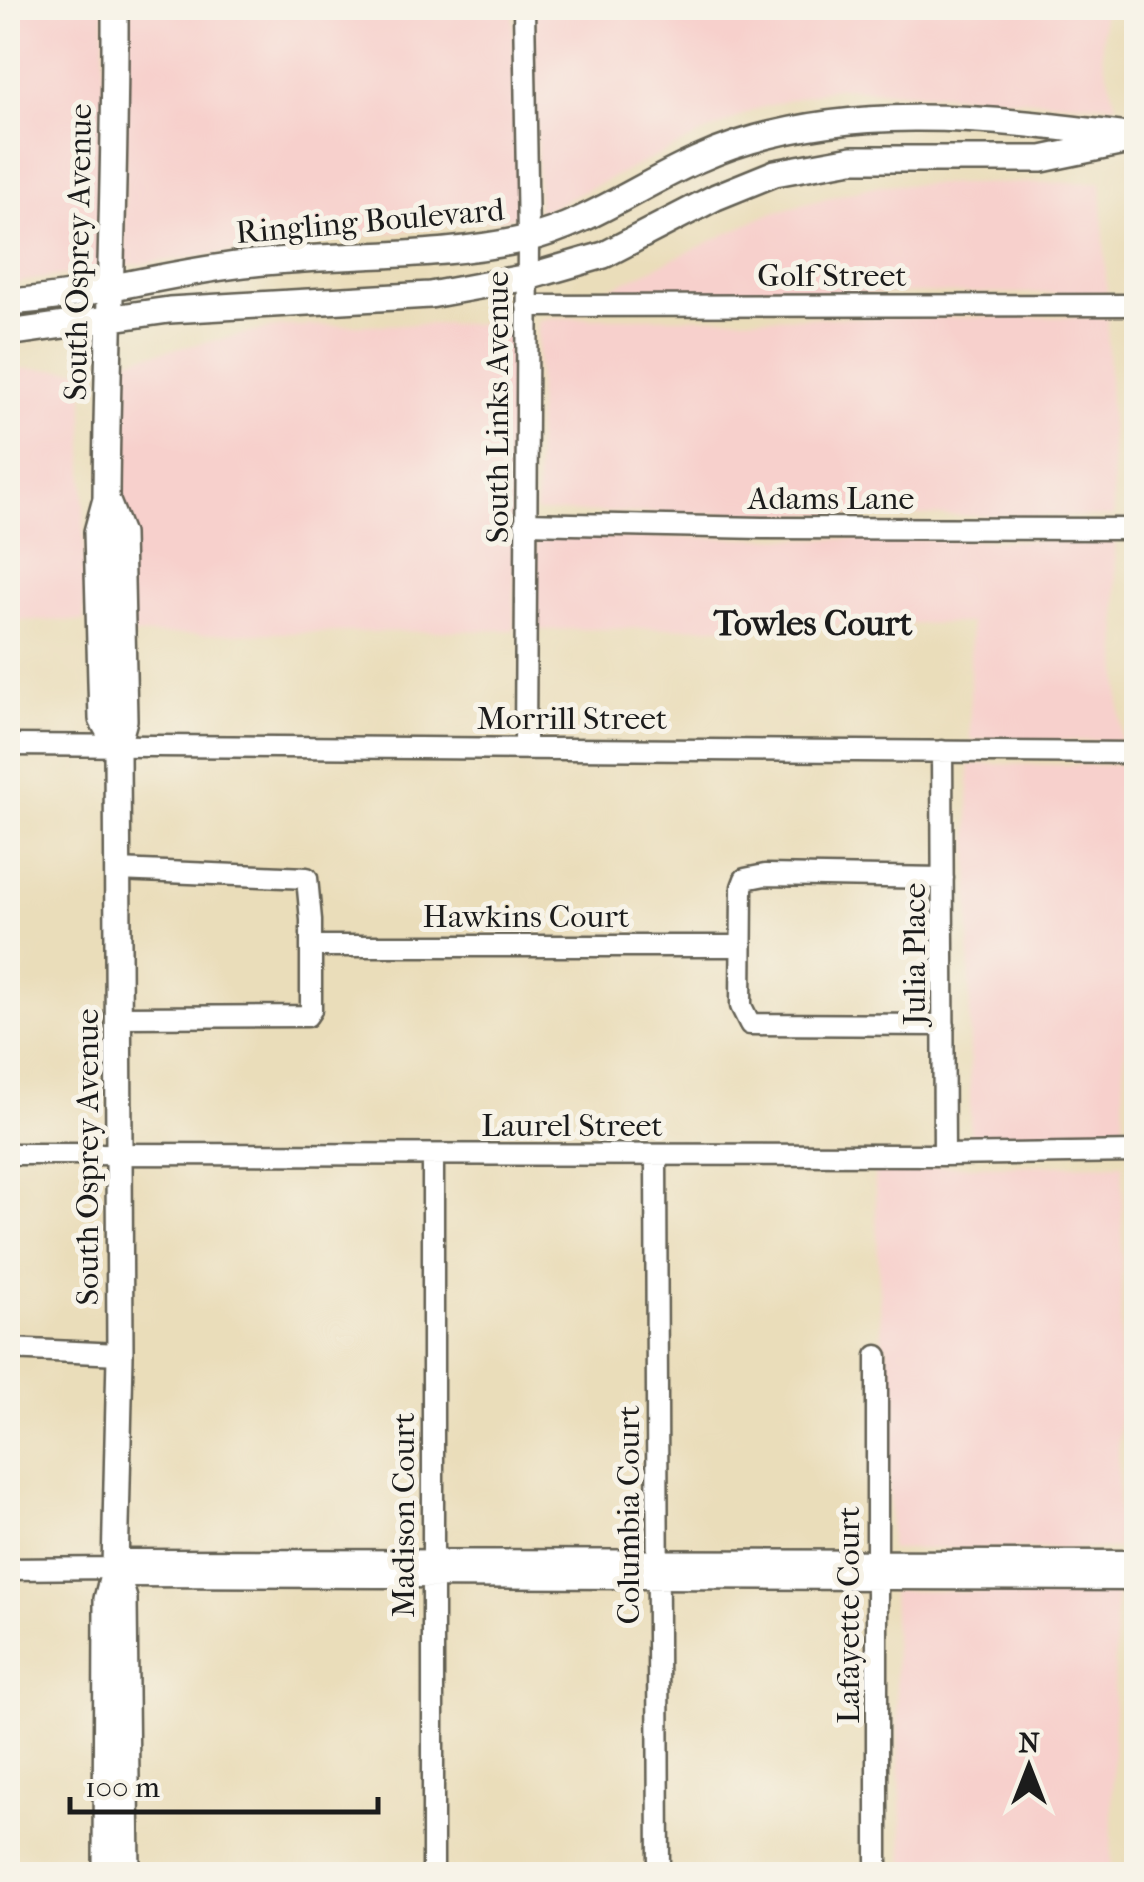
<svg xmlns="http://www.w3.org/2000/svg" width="1144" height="1882" viewBox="0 0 1144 1882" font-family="'IM FELL French Canon',serif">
	<rect width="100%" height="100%" fill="#f7f3e8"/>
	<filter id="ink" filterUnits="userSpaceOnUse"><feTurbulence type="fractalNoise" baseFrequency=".01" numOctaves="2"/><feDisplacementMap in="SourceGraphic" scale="20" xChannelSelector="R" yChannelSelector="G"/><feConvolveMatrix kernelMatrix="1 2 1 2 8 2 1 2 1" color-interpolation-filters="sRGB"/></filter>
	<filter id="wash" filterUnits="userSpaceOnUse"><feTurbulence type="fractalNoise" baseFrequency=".0048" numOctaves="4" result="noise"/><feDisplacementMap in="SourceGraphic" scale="40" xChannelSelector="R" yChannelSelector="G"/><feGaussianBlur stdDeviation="2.25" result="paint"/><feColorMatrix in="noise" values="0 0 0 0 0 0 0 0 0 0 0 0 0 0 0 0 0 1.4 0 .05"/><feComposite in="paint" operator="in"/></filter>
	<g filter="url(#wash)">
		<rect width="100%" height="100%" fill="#eaddba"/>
		<!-- built -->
		<path fill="#f7d0cc" d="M8,8H104L103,269L8,284Z
			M126,8H513L517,217L124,266Z
			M534,8H1103L1102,54L1116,105L835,88L756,109L538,213Z
			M1101,182L1107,293L598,294L773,212L879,185Z
			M1107,317L1114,517L536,512L538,322L547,318Z
			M516,323L514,630L133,635L117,491L118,361L282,326Z
			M8,368L84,370V621L8,620Z
			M536,536L1115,541L1121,741L970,740V623L536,630Z
			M969,764L1122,765L1127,920L1123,1140L970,1143Z
			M1123,1164L1117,1549H890L887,1345L882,1344L874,1167Z
			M892,1591H1116L1111,1874H904Z"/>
	</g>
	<g filter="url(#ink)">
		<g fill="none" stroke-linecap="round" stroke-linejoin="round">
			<!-- minor casing -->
			<g stroke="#646053" stroke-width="25">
				<path id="minor" d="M524,8L528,238L525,747
					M527,306L1136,305
					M525,523L762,528L1136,529
					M8,745L1136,753
					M942,751L944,1155
					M118,870L307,878L311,920V1010L307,1016L119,1017
					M943,878L765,875L745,879L742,887L741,1006L750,1024L944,1025
					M312,946H741
					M8,1154L944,1155L1136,1152
					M656,1155L659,1874
					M8,1349L120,1354
					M877,1356V1874
					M115,1560L1136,1561
					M8,1569L115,1568
					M117,1576L1136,1580
					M433,1874V1155"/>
			</g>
			<!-- tertiary casing -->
			<g stroke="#646053" stroke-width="30">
				<path id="tertiary" d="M115,8C116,172 107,335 106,499L97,532L102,719L117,746
					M8,302C91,297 171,271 254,263C344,253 436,259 525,239C586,225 640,185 697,160C833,98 993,118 1136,137
					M8,333L169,310L430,295L528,277L604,255L716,197L775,173L852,159H1042L1124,142
					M116,1573L124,1599L127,1874
					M106,1874L107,1599L115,1568L120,1356L117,746L124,720L120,534L106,499"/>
			</g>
			<!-- minor -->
			<use href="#minor" stroke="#fff" stroke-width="20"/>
			<!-- tertiary -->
			<use href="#tertiary" stroke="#fff" stroke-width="25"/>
		</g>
	</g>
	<g text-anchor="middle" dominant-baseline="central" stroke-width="10" stroke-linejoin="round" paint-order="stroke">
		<!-- street labels -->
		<g font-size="32" fill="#1c1c1c" stroke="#f7f3e8">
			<text transform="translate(370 221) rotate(-5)">Ringling Boulevard</text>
			<text transform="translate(78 252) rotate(-89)">South Osprey Avenue</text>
			<text x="832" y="275">Golf Street</text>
			<text transform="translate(497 407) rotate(-90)">South Links Avenue</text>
			<text x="831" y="498">Adams Lane</text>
			<text x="572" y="718">Morrill Street</text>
			<text x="526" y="916">Hawkins Court</text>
			<text transform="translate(914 954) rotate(-90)">Julia Place</text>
			<text x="572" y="1125">Laurel Street</text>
			<text transform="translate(87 1157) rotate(-90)">South Osprey Avenue</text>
			<text transform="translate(403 1515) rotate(-90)">Madison Court</text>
			<text transform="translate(628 1515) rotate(-90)">Columbia Court</text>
			<text transform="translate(848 1615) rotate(-90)">Lafayette Court</text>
		</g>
		<!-- neighbourhood labels -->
		<g font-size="35" font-weight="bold" fill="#1c1c1c" stroke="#f7f3e8">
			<text x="813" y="623">Towles Court</text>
		</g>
	</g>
	<!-- margin -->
	<rect width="1144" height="1882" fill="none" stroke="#f7f3e8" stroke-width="40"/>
	<!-- north arrow -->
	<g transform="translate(1029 1767)" stroke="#f7f3e8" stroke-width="8" paint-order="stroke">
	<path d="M0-8L18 38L0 25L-18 38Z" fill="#1c1c1c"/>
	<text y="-15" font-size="28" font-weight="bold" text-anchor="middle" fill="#1c1c1c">N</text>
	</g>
	<!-- scale -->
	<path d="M70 1797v15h308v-15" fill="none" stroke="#1c1c1c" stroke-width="5"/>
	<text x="85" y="1797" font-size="30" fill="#1c1c1c" stroke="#f7f3e8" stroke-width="8" paint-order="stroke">100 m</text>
</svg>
